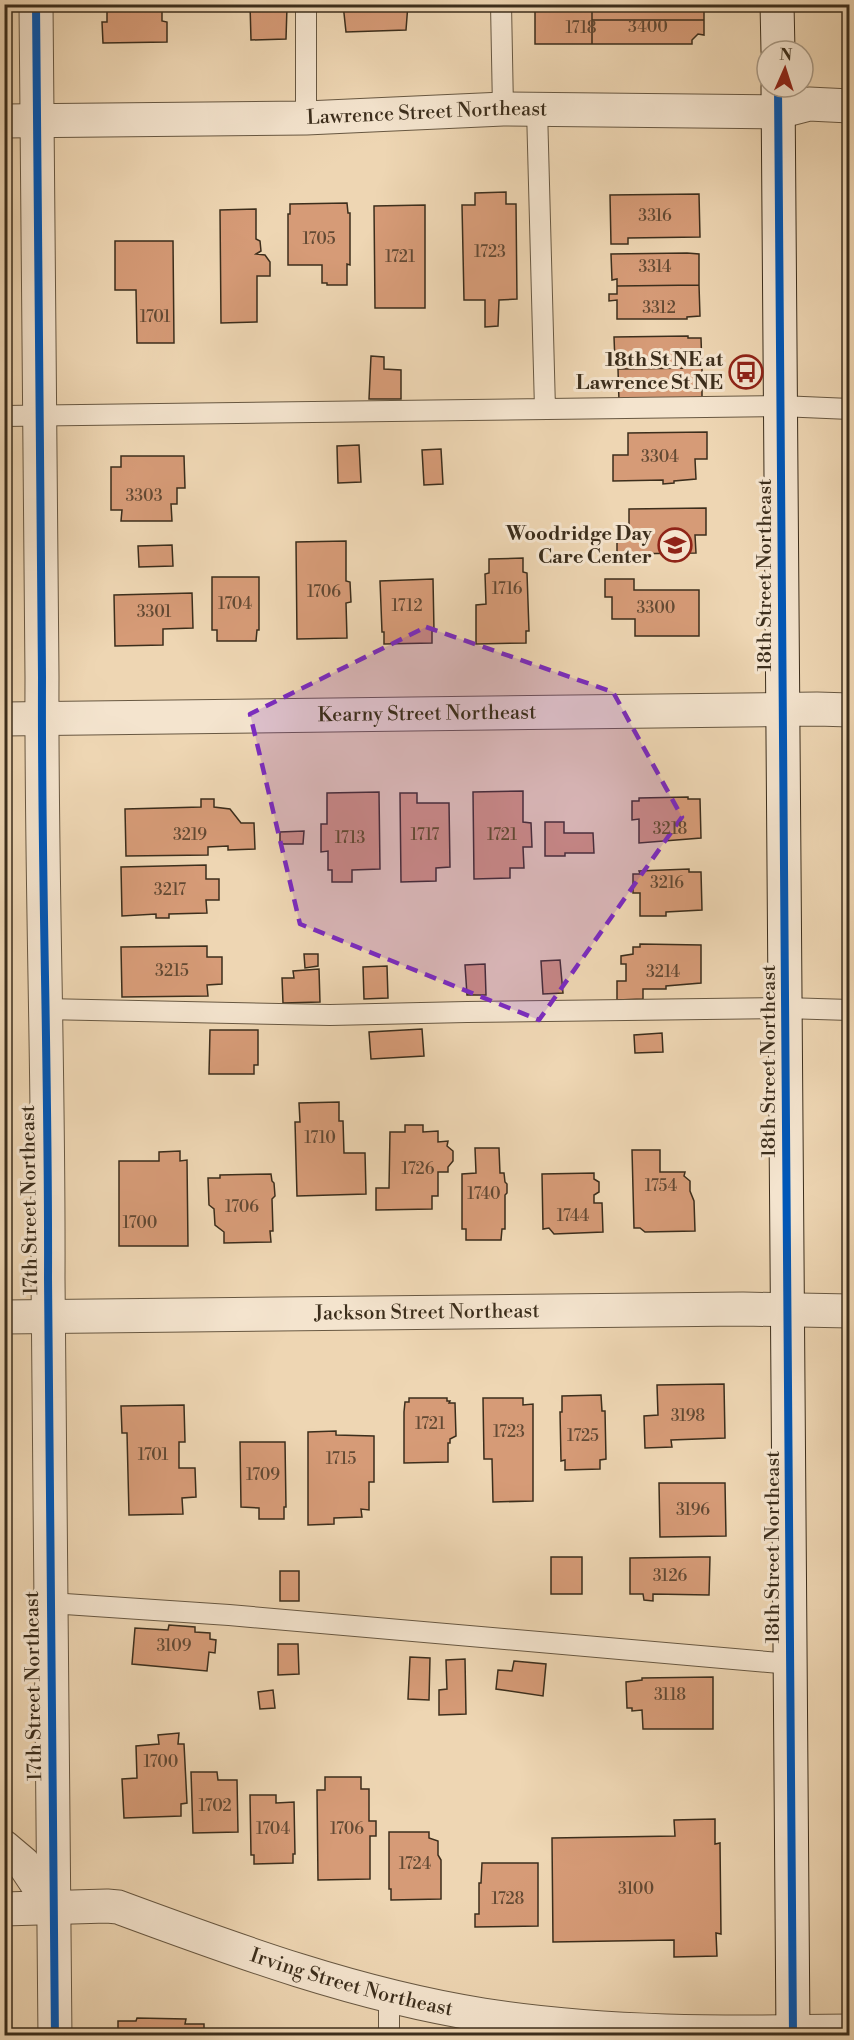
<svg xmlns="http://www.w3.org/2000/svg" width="854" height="2040" viewBox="0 0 854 2040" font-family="'Libre Bodoni',serif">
	<rect width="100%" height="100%" fill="#eed6b3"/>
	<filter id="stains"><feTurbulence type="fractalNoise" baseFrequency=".00333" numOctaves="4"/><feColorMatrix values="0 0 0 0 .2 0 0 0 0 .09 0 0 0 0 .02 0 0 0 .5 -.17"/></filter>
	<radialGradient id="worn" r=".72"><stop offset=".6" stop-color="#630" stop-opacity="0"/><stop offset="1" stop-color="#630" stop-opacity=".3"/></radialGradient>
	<!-- building -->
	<path fill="#d69b77" stroke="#3c2e1c" stroke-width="1.5" d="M107,4H162V21L167,22V42L103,43L102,22H107Z
		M250,4H291L292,7H287L286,39L251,40Z
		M343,4H408L406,30L346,32Z
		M535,4H592V44H535Z
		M592,4H704V20H592Z
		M592,20H704V35L698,34L692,40V44H592Z
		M506,192V204H516L517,299L499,300L498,326L485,327V300H464L462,205H475V193Z
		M699,194L700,237L628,238V244H611L610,195Z
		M347,203L348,213H350V265L347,264V285H327V283H322V265H288V214H290V204Z
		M425,205V308H375L374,206Z
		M256,209V239L260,241L261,251L256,254L265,255L270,262V276H257V322L221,323L220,210Z
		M115,241H173L174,343H137L136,290H115Z
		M687,253L699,254V285L617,286V279L612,280L611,254Z
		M699,285L700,316L687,317V319H617V300L609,301V294H617V286Z
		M688,336V338H701L702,368L618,369V362H615L614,337Z
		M371,356L384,357V369L401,370V399H369Z
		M702,368V399L619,402L618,369Z
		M707,432V459H695L696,479L674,481V483L663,484V480L613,481V455H628V433Z
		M359,445L361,482L338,483L337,446Z
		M441,449L443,484L424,485L422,450Z
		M121,456H184L185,488H177V504H171L172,521H121L122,510H111V467H121Z
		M706,508V535H695L696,553L617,554V530H629V509Z
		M346,541V581L350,582L351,602L346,603L347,638L297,639L296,542Z
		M172,545L173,566L139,567L138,546Z
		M523,558V572L527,573L529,631H526V643L476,644V605L486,604L485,574L489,573V559Z
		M212,577H259V630H257L256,641H217V630H212Z
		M433,579L434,631H432V643L384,644V632H382L380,581Z
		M605,579H634V590H699V636H635V619H612V597H605Z
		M192,593L193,628L163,629V645L115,646L114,595Z
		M523,791V822L531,823L532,847H523L524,868H510V878L474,879L473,792Z
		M379,792L380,869L352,870V882H332V870H328V851L321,852V824H327V793Z
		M400,793H417V803H449L450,867L436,868V881L401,882Z
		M688,797V799H700L701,838L639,843V819L632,820V801H639V798Z
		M201,799H214V807L230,809L241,823H254L255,849L228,850V846L208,847V855L126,856L125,809L201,807Z
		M545,822H564V833H593L594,853H565V856H545Z
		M304,831L303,844H280V832Z
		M206,865V879H219V900H206L207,913L169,914V918H156V914L122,916L121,867Z
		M689,869V872H701L702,910L666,912V916H640V893H633V874H640L639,871Z
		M640,944L701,945V983L666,986V989H643V999L617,1000V981H626V964H621V956L633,954V947H640Z
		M207,946V957H222V984L207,985L208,996L122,997L121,947Z
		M304,954H318V966L305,968Z
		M560,960L563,993L543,994L541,961Z
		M485,964L486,995H467L465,965Z
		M387,966L388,998L364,999L363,967Z
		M319,969L320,1002L283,1003L282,978H294L293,971Z
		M422,1029L424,1056L371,1059L369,1032Z
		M210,1030H258V1065H254V1074H209Z
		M662,1033L663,1052L635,1053L634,1035Z
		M339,1102V1121H343L344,1153H365L366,1194L297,1196L295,1122H300L299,1103Z
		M405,1125H423V1132L438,1131V1142L448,1141L447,1146L453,1151V1161L448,1167V1172H438V1196H432V1209L376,1210V1188H389L390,1132H405Z
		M475,1148H499L500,1173H504L505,1182L507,1184V1193L505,1195V1229H502L501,1240H466V1229H462V1174L476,1173Z
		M632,1150H660V1172H685L684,1176L690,1181V1191L694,1201L695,1231L645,1232L640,1228H634Z
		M180,1151V1161L187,1160L188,1246H119V1161H159V1152Z
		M594,1173V1179L599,1182V1192L594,1195V1203H602L603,1232L554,1234L549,1228L543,1229L542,1174Z
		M271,1174L272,1181L274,1183L275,1196L272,1199L273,1231H270L271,1242L224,1243V1232L215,1225L214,1209L209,1205L208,1178H220V1175Z
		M724,1384L725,1438L671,1440L672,1447L645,1448L644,1416L658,1415L657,1385Z
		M601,1395L602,1411H605L606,1459L600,1460V1469L565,1470V1460L561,1461L560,1412H562V1396Z
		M409,1398H447V1401H450L449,1403H455L456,1436L450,1439V1443H448V1462L404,1463V1412L405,1402H409Z
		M483,1398H523V1405L533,1404V1501L493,1502L492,1459H484Z
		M184,1405L185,1442H179V1468H195L196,1497L182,1498L183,1514L129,1515L127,1433H122L121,1406Z
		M336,1431V1435L374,1436V1482H369V1510L361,1509L362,1517L334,1518V1524L308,1525V1432Z
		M240,1442H285L286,1507H284V1519H259V1508L241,1507Z
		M659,1483H725L726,1536L660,1537Z
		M551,1557H582V1594H551Z
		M699,1557H710L709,1595L653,1594V1601L644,1600L643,1594H630V1558Z
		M280,1571H299V1601H280Z
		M169,1625L195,1627V1632L210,1633V1639L216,1640L215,1653L209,1652L207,1671L132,1664L135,1628L168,1630Z
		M278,1644H298L299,1674L278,1675Z
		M410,1657L430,1658L429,1700L408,1699Z
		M465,1659L466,1714L439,1715V1690L447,1689L446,1660Z
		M514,1661L546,1664L543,1696L496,1689L498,1670L512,1671Z
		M713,1677V1729H643L642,1710L632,1711V1708H627L626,1682L642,1680V1678Z
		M273,1690L275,1708L260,1709L258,1692Z
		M179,1733L178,1744H184L187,1803L181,1804V1816L124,1818L122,1779L137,1778L136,1746L159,1744L158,1735Z
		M191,1772H217L218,1780H237L238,1832L193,1833Z
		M325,1777H361V1789H369V1821H376V1836H370V1879L318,1880L317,1790H325Z
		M250,1795H276V1803L294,1802L295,1854H293V1863L254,1864V1855H251Z
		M715,1819V1844L720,1843L721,1934L716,1933L717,1956L674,1957V1940L553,1942L552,1838L675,1836L674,1820Z
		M389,1832H429V1838L438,1841V1855L441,1860V1899L391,1900V1889H389Z
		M482,1863H538V1926L475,1927V1914H479V1883H481Z
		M137,2018L186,2019L185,2024H204V2036H118V2021H136Z
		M260,2031V2036H219V2032Z"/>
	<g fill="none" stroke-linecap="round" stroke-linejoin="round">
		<!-- service casing -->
		<g stroke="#685842" stroke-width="22">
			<path id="service" d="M501,4L503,109
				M537,109L545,409
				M306,118V4
				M4,416L780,406L850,409
				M44,1009L330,1015L467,1012L785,1008L850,1010
				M50,1603L229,1615L791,1664
				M389,1996V2036"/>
		</g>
		<!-- minor casing -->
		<g stroke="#685842" stroke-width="35">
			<g id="minor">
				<path d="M36,4L42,677C41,877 49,1077 48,1278C48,1530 52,1783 55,2036"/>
				<path id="s1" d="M4,121L306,118L503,109L778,112L809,104L850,106"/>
				<path id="s2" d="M4,719L817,709L850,710"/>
				<path id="s3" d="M4,1317L743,1309L850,1311"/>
				<path d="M4,1847L23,1863L53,1908"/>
				<path id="s4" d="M4,1909L107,1906L118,1907C237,1951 357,1995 483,2015C604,2034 727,2033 850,2031"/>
			</g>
		</g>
		<!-- secondary casing -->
		<g stroke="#3c2e1c" stroke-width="35">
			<path id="secondary" d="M777,4L778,51
				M778,87L793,2036"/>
		</g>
		<!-- service -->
		<use href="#service" stroke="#f4e4ce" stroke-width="20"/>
		<!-- minor -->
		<use href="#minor" stroke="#f4e4ce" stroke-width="33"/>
		<!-- secondary -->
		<use href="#secondary" stroke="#f4e4ce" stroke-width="33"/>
		<!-- cycleway casing -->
		<g stroke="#f4e4ce" stroke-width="11">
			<path id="cycleway" d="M36,4L42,677C41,877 49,1077 48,1278C48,1530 52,1783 55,2036
				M778,87L793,2036"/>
		</g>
		<!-- cycleway -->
		<use href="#cycleway" stroke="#0057b8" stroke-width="8"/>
	</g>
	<!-- marked area -->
	<path fill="#7b2cbf" fill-opacity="0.2" stroke="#7b2cbf" stroke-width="4.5" stroke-dasharray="12 8" stroke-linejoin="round" d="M426,627L613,692L682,817L539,1020L300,924L250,714Z"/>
	<!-- icons -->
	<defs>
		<g id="bus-ring" transform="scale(1.725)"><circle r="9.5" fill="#f4e4ce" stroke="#8f2418" stroke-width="1.5"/><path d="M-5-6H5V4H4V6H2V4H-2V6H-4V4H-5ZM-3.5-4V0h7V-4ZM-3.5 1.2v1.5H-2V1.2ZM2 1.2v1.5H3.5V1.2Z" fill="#8f2418"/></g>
		<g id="school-ring" transform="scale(1.725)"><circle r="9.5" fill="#f4e4ce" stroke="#8f2418" stroke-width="1.5"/><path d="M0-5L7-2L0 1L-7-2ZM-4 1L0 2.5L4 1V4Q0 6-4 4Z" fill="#8f2418"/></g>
	</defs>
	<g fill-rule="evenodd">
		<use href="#bus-ring" x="746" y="372"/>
		<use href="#school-ring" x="675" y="545"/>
	</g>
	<g text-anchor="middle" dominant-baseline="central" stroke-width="6" stroke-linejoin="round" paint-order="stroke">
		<!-- number labels -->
		<g font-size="16" fill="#624933">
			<text x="648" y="27">3400</text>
			<text x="581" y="28">1718</text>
			<text x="655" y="216">3316</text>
			<text x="319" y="239">1705</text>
			<text x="490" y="252">1723</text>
			<text x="400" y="257">1721</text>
			<text x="655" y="267">3314</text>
			<text x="659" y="308">3312</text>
			<text x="155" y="317">1701</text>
			<text x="660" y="457">3304</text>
			<text x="144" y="496">3303</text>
			<text x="507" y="589">1716</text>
			<text x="324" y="592">1706</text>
			<text x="235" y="604">1704</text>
			<text x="407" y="606">1712</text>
			<text x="656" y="608">3300</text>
			<text x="154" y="612">3301</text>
			<text x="670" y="829">3218</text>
			<text x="190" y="835">3219</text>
			<text x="425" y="835">1717</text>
			<text x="502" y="835">1721</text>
			<text x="350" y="838">1713</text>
			<text x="667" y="883">3216</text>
			<text x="170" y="890">3217</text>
			<text x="172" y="971">3215</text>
			<text x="663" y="972">3214</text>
			<text x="320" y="1138">1710</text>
			<text x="418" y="1169">1726</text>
			<text x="661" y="1186">1754</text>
			<text x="484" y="1194">1740</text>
			<text x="242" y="1207">1706</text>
			<text x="573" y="1216">1744</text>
			<text x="140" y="1223">1700</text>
			<text x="688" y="1416">3198</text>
			<text x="430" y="1424">1721</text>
			<text x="509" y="1432">1723</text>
			<text x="583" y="1436">1725</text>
			<text x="153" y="1455">1701</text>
			<text x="341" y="1459">1715</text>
			<text x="263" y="1475">1709</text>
			<text x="693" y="1510">3196</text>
			<text x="670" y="1576">3126</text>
			<text x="174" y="1646">3109</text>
			<text x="670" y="1695">3118</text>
			<text x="161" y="1762">1700</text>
			<text x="215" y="1806">1702</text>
			<text x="273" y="1829">1704</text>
			<text x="347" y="1829">1706</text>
			<text x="415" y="1864">1724</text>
			<text x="636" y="1889">3100</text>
			<text x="508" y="1899">1728</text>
		</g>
		<!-- street labels -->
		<g font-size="20" fill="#3c2e1c" stroke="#f4e4ce">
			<text stroke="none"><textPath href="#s1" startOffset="423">Lawrence Street Northeast</textPath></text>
			<text transform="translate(765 575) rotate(-90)">18th Street Northeast</text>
			<text stroke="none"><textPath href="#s2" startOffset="423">Kearny Street Northeast</textPath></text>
			<text transform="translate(769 1061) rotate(-90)">18th Street Northeast</text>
			<text transform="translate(30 1200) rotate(-91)">17th Street Northeast</text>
			<text stroke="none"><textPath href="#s3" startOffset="423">Jackson Street Northeast</textPath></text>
			<text transform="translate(773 1547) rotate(-90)">18th Street Northeast</text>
			<text transform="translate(34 1686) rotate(-91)">17th Street Northeast</text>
			<text stroke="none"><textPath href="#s4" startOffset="360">Irving Street Northeast</textPath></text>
		</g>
		<!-- poi labels -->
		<g font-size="20" font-weight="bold" fill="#3c2e1c" stroke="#f4e4ce" text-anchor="end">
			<text x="723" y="360">18th St NE at<tspan x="723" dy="23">Lawrence St NE</tspan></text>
			<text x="652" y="534">Woodridge Day<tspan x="652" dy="23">Care Center</tspan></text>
		</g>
	</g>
	<!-- margin -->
	<rect width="854" height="2040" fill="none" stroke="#eed6b3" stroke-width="24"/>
	<rect x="6" y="6" width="842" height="2028" fill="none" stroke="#3c2e1c" stroke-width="3"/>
	<rect x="12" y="12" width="830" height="2016" fill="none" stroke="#3c2e1c" stroke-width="1.5"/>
	<!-- north arrow -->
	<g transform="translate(785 69) rotate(3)"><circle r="28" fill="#f4e4ce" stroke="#aa9b87" stroke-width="1.5"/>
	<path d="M0-4.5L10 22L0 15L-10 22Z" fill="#8f2418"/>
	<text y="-9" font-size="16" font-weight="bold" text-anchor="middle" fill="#3c2e1c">N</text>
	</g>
	<rect width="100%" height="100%" filter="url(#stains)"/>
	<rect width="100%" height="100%" fill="url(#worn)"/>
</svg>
